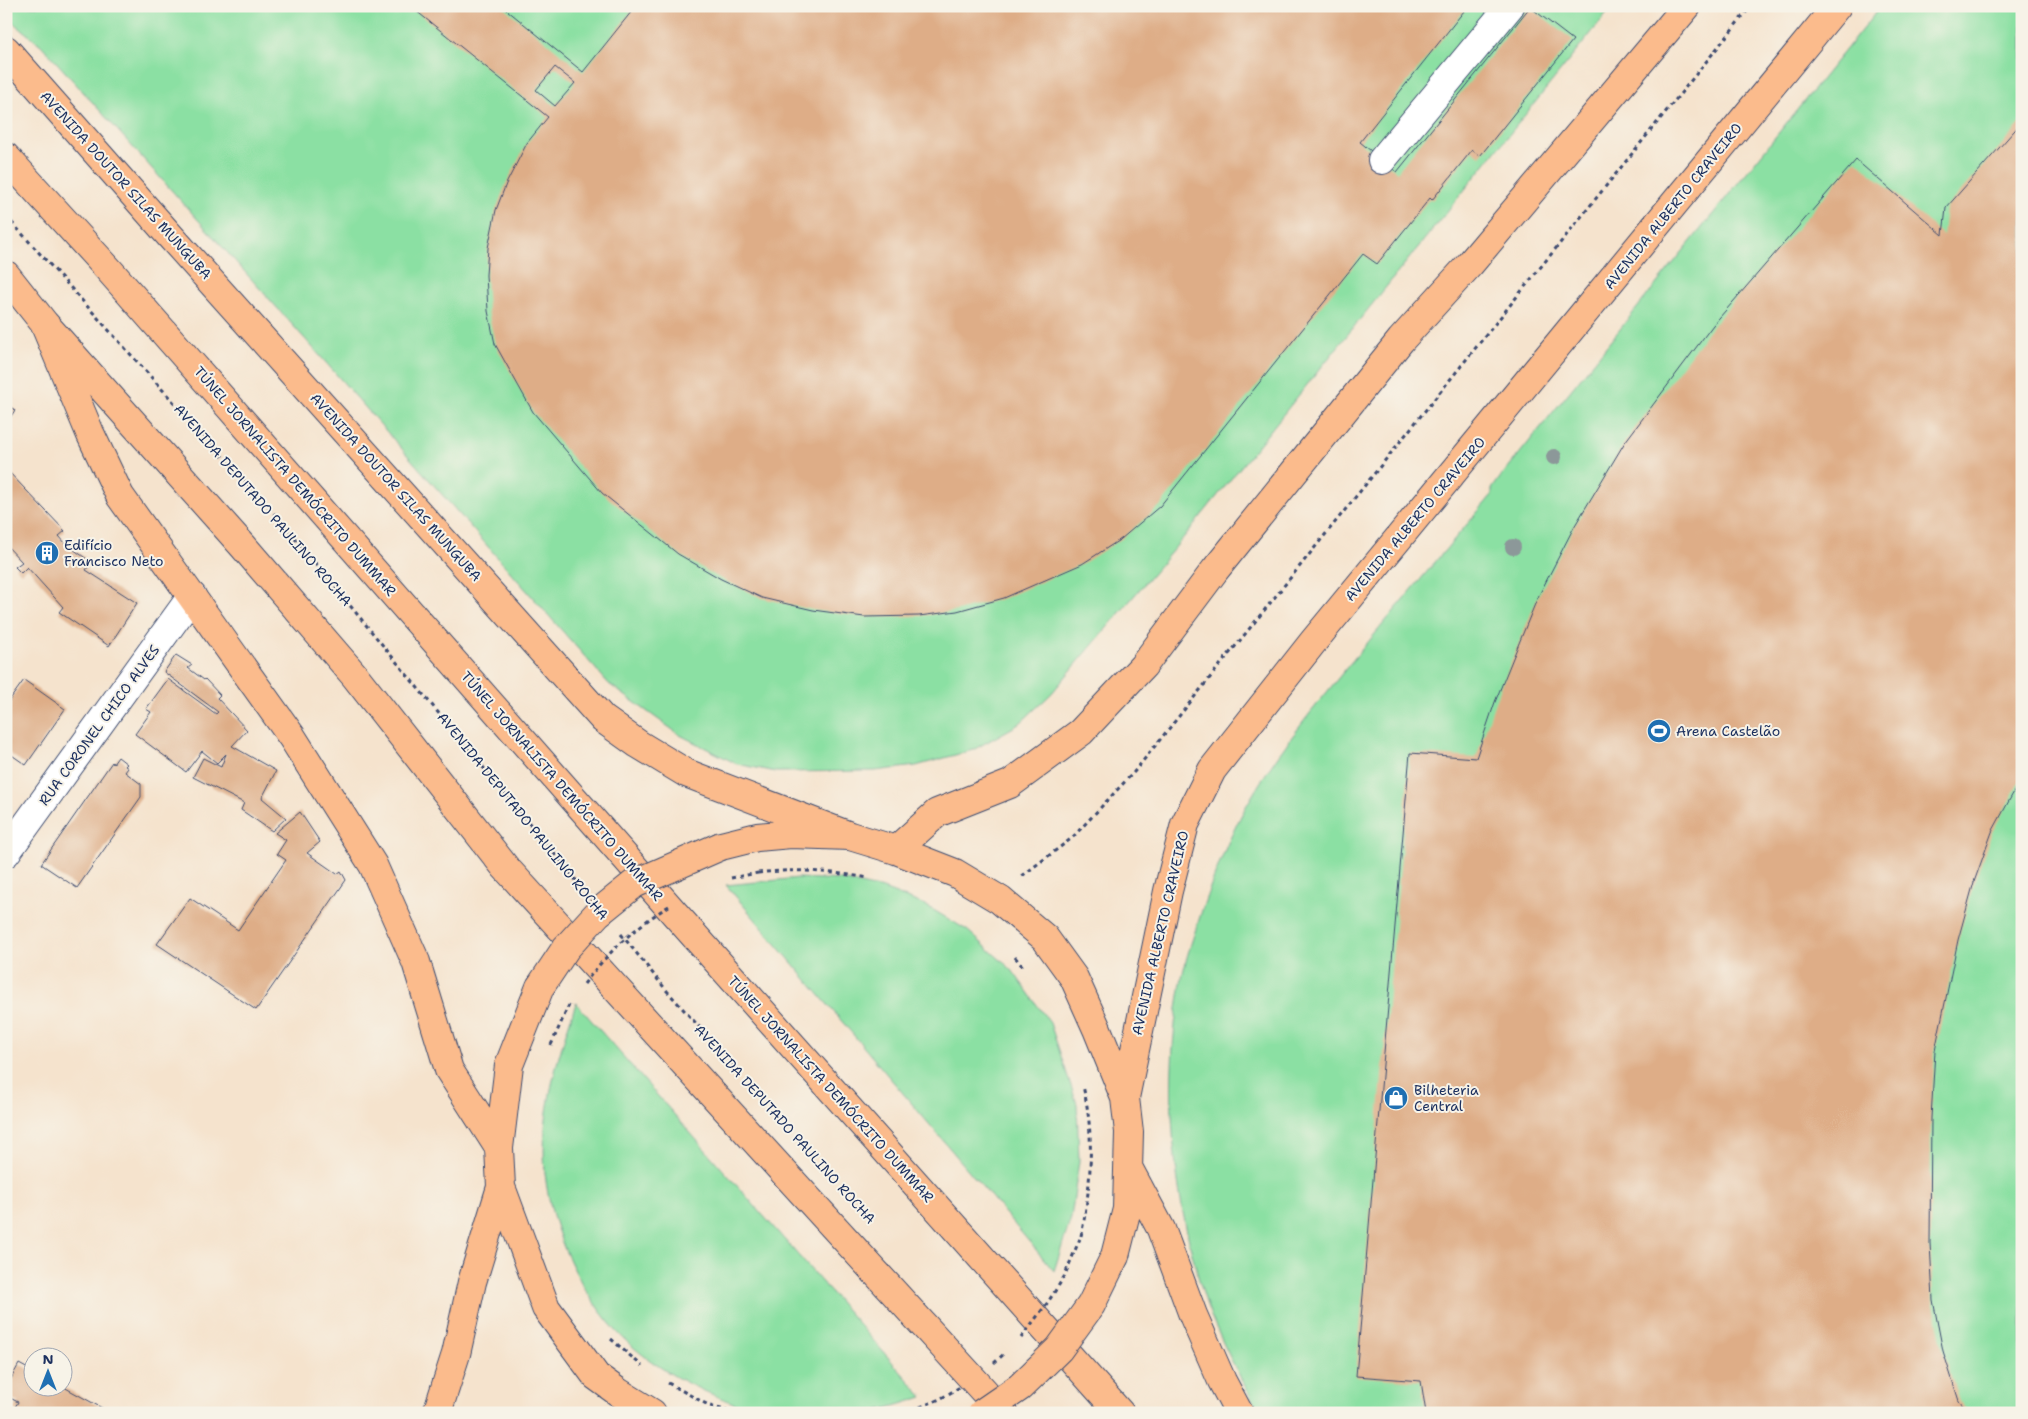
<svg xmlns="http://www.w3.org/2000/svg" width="2028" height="1419" viewBox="0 0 2028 1419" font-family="'Shantell Sans',sans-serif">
	<rect width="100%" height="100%" fill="#f7f3e8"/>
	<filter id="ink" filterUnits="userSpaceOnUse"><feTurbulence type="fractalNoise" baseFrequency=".02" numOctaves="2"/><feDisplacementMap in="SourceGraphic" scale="10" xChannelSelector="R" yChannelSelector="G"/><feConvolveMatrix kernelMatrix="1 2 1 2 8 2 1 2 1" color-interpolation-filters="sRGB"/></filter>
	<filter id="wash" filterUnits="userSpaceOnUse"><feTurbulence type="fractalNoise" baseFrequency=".0096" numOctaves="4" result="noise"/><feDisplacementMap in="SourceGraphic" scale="20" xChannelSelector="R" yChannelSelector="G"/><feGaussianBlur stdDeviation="1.12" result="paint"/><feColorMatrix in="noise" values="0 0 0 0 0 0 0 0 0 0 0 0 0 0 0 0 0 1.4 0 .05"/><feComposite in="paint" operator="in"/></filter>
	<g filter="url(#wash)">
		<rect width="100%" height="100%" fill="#f5e3cd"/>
		<!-- green -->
		<path fill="#8be0a3" stroke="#538880" d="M6,6H1613L1189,531L1051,694L1019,724L973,750L916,766L875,771L776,772L737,764L680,735L609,684L306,340L41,45L6,17Z
			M1881,6H2022V1413H1260C1244,1385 1228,1355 1215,1325C1203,1299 1196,1269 1189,1241C1169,1154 1165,1062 1183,973C1188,950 1197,927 1204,904C1218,865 1233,827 1255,791C1282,746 1316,706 1348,666C1396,609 1443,552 1492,495V489L1499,479Z
			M799,878L842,880L883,889L925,905L967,930L1012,970L1050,1023L1077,1104L1079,1161L1071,1218L1054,1271L726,885Z
			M576,1003L923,1397C904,1403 885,1410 865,1412C847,1415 827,1413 808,1413C796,1413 783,1414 770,1413C752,1411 733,1403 716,1396C683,1383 649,1363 623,1338C581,1295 551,1233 545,1173C540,1113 557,1059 576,1003Z"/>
		<g id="blocks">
			<!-- building -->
			<path fill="#dead87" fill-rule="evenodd" d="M410,6H502L583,72L636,6H1468L1360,142L1397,172L1530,7L1573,40L1480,156L1472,150L1432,200L1430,198L1377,264L1363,254L1160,506L1121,539L1082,564L1004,598L957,611L919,616L864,617L813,610L762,598L721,579L678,554L602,493L533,412L495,344L488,311L486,275L488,248L496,210L506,184L527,143L548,117ZM555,67L575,83L555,106L536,90Z
				M2022,122V777L1992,832L1974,882L1958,940L1935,1051L1931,1118L1930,1243L1933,1300L1943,1351L1959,1401L1969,1413H1426L1421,1381L1356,1376L1410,753L1476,758L1495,702L1537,599L1574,527L1625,442L1713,325L1856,160L1943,235L1946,208Z
				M6,404L15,410L6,424Z
				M6,469L65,531L59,536L66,544L91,562L86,570L137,603L109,646L59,612L63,607L27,567L21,573L15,567L22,562L6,545Z
				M176,655L192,665L188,668L204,680L205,679L220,695L217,698L247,730L232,746L276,771L262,798L286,818L272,831L241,810L244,803L193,777L203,758L221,767L226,754L217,763L202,751L186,772L135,734L151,712L146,709L168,679L216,714L218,712L164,672Z
				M24,680L65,709L26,765L6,751V705Z
				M118,757L127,764L125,766L128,768L125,772L141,784V797L77,888L41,864L112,762L113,764Z
				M300,812L320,842L307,853L337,874L341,871L346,880L256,1010L157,944L190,898L238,930L286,860L277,854L286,840L275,833Z
				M19,1364L32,1371V1386H62L111,1413H21L14,1409L18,1402L6,1396V1388Z"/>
		</g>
	</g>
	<g filter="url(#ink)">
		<use href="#blocks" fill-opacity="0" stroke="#3c4a6f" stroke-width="1"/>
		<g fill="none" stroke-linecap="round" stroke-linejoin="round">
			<!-- minor casing -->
			<g stroke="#3c4a6f" stroke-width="30">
				<path id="minor" d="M1382,160L1510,6
					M6,853L192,596"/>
			</g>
			<!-- major casing -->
			<g stroke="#3c4a6f" stroke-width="30">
				<path id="major" d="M6,50L171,237L603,719L638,744L686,773L850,836
					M6,157L110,271L676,915L1120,1413
					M6,275L44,323L90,433L120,496L292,737L373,865L416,962L449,1070L499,1148
					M44,323L243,546L355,676L505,867L1004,1413
					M721,846L757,837L791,834L850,836L896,850L955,873L1000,900L1045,938L1074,978L1097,1029L1125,1098L1129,1132L1127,1209L1115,1256
					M896,850L937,813L1010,784L1081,732L1143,666L1215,570L1401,340L1470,264L1687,6
					M540,987L509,1065L499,1148L501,1187L546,1308L596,1376L618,1392L652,1413
					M1125,1098L1168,891L1185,824L1212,770L1313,642L1837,6
					M1130,1171L1161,1229L1193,1315L1222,1381L1239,1413
					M437,1413L456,1354L472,1282L501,1187"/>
			</g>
			<!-- path -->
			<path stroke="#3c4a6f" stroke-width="3" stroke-dasharray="4 4" stroke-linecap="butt" d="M6,216L278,518L580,885
				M758,873C796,868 832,872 869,878
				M1022,876L1072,838L1134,772L1751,6
				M621,934L667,991L736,1068
				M1015,957L1024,968
				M1081,1236C1091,1187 1095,1136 1083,1086
				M611,1339L642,1366
				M668,1383L710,1406L735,1413"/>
			<!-- minor -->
			<use href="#minor" stroke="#fff" stroke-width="28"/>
			<!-- major -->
			<use href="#major" stroke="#fbbb8c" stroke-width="28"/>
			<!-- major-bridge casing -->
			<g stroke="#3c4a6f" stroke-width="30" stroke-linecap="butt">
				<path id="major-bridge" d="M540,987L566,948L598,913L634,884L721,846
					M982,1413L1020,1387L1059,1349L1091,1305L1115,1256"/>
			</g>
			<!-- path-bridge -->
			<path stroke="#3c4a6f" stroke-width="3" stroke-dasharray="4 4" stroke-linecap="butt" d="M731,878L758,873
				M584,984C607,953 636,926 669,906
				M551,1045L569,1005
				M1021,1338L1048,1302L1064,1277L1081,1236
				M994,1363L1004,1354
				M905,1413L940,1399L960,1387"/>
			<!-- major-bridge -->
			<use href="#major-bridge" stroke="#fbbb8c" stroke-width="28"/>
		</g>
		<!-- trees -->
		<g fill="#8c9899">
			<circle cx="1554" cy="457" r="8"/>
			<circle cx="1513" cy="547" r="8"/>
		</g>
	</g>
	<!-- icons -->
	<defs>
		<g id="building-disc" transform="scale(1.25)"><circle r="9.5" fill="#1f6fb2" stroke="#f7f3e8"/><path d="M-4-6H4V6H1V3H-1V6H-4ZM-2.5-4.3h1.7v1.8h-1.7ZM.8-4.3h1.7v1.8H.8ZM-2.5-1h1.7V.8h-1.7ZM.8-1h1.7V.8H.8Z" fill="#fff"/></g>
		<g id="stadium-disc" transform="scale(1.25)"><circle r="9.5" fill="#1f6fb2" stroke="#f7f3e8"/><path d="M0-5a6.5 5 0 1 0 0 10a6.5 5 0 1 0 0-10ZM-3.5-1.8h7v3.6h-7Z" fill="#fff"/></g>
		<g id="shop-disc" transform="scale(1.25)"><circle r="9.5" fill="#1f6fb2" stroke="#f7f3e8"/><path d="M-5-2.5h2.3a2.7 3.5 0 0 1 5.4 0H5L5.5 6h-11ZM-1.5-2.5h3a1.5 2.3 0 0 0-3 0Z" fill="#fff"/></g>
	</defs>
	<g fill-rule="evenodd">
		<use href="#building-disc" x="47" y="553"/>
		<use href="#stadium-disc" x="1659" y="731"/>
		<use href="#shop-disc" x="1396" y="1098"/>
	</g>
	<g text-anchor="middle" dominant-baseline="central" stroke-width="4" stroke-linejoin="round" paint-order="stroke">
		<!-- street labels -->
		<g font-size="14" fill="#1b2f5e" stroke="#f7f3e8">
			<text transform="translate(126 185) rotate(48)">AVENIDA DOUTOR SILAS MUNGUBA</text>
			<text transform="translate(1673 206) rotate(-51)">AVENIDA ALBERTO CRAVEIRO</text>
			<text transform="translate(295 481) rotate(49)">TÚNEL JORNALISTA DEMÓCRITO DUMMAR</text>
			<text transform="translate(396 487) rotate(48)">AVENIDA DOUTOR SILAS MUNGUBA</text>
			<text transform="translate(263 505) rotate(49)">AVENIDA DEPUTADO PAULINO ROCHA</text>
			<text transform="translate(1415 519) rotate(-50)">AVENIDA ALBERTO CRAVEIRO</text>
			<text transform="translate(99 725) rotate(-54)">RUA CORONEL CHICO ALVES</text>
			<text transform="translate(562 786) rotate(49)">TÚNEL JORNALISTA DEMÓCRITO DUMMAR</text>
			<text transform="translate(523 816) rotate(51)">AVENIDA DEPUTADO PAULINO ROCHA</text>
			<text transform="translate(1160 933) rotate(-77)">AVENIDA ALBERTO CRAVEIRO</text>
			<text transform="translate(831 1089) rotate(48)">TÚNEL JORNALISTA DEMÓCRITO DUMMAR</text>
			<text transform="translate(785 1124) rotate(48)">AVENIDA DEPUTADO PAULINO ROCHA</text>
		</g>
		<!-- poi labels -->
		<g font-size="14" fill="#1b2f5e" stroke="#f7f3e8" text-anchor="start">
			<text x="64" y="545">Edifício<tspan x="64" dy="16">Francisco Neto</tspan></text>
			<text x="1676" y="731">Arena Castelão</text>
			<text x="1414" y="1090">Bilheteria<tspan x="1414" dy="16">Central</tspan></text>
		</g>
	</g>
	<!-- margin -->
	<rect width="2028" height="1419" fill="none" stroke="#f7f3e8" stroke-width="25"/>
	<!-- north arrow -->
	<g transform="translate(48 1372)"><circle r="24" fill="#f7f3e8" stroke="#9fa5b1"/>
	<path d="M0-4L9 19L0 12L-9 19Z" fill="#1f6fb2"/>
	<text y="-8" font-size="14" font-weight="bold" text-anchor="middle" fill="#1b2f5e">N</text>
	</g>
</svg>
